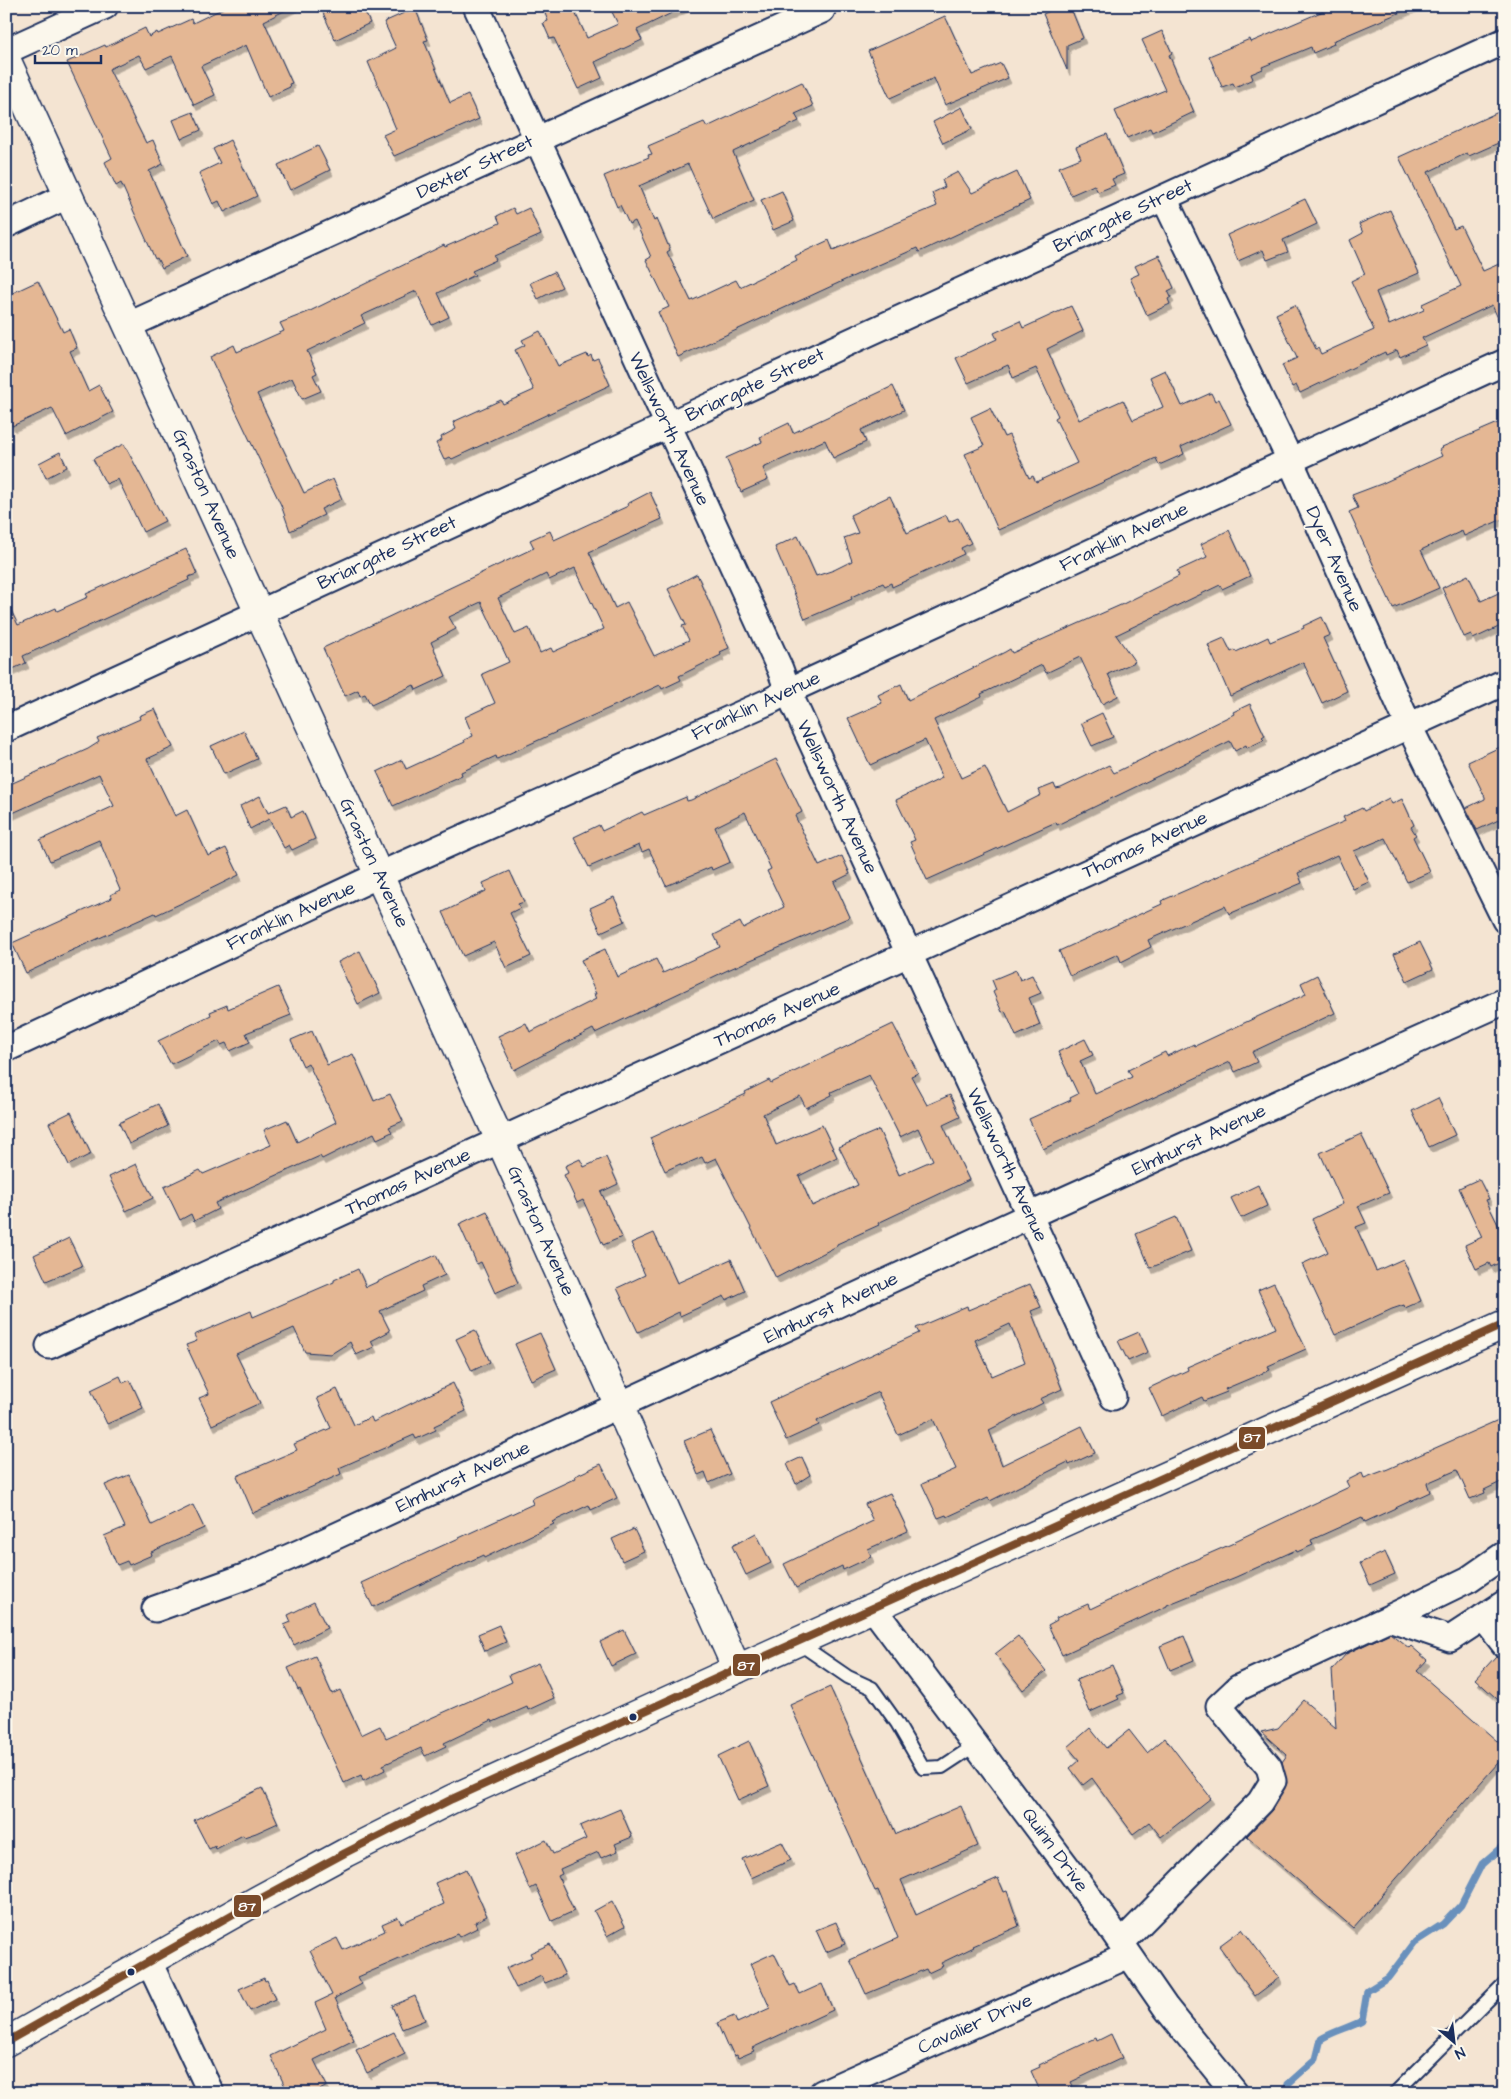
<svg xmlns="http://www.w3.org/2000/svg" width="1511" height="2099" viewBox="0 0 1511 2099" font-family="'Architects Daughter',sans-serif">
	<defs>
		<filter id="shadow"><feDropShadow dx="3" dy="5.5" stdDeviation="0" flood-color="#0004"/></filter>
	</defs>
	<rect width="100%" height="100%" fill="#f4e4d2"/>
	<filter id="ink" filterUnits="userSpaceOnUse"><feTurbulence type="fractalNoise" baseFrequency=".02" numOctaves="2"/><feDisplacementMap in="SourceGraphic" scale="10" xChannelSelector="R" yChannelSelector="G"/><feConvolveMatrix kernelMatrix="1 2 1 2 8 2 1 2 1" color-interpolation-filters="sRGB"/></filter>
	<g filter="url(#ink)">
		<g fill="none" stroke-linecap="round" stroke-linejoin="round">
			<!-- stream -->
			<path stroke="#6990bc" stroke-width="7" d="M1286,2093L1288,2084L1316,2059L1321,2039C1334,2031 1348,2028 1362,2021L1367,1991L1388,1978L1415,1942L1443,1924L1461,1905L1482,1864L1505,1844"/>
		</g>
		<!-- building -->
		<path fill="#e4b794" stroke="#1b2f5e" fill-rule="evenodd" filter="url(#shadow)" d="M228,6H294L264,21L292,83L289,84L290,87L268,97L246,45L201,66L215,95L194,105L172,56L146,68L139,55L109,69L146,143L153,140L163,164L149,171L187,256L162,268L157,258L155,259L121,183L116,186L105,162L112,158L67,62L105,45L106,47L145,28L149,37L157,32L158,34L191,19L193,23Z
			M320,6H362L370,23L335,40Z
			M542,6H572L587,38L618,24L609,6H686L637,30L642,40L595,62L602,78L578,89L554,38L550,39L543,23L548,21Z
			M1048,6H1070L1083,38L1067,45V70L1043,14L1050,11Z
			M1335,6H1415L1333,41L1334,44L1313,53L1311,47L1262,67L1263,69L1251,74L1253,79L1235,87L1233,83L1222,87L1209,56L1250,39L1251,42Z
			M415,8L428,40L424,41L450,103L468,95L479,119L394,156L383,135L396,129L368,62L396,48L384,22Z
			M945,16L972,75L1001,63L1008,78L945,105L934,78L890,98L868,51Z
			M1162,31L1172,53L1169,55L1194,112L1152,132L1150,128L1127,138L1115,111L1165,90L1142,40Z
			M802,82L813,106L795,114L799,121L733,152L754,200L713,219L688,164L639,186L654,221L657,219L670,250L667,252L691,301L736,280L740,287L797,260L795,256L829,240L833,250L937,206L932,193L945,187L942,180L958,172L972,193L1017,172L1030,200L919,252L917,248L847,279L678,357L658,312L669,307L646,260L651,257L635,221L629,224L620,205L617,207L604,176L649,157L648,155L652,154L648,146L704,122L707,127Z
			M962,107L972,129L943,143L933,122Z
			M1505,109V140L1469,156L1467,153L1428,172L1454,229L1461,226L1483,271L1499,264L1505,277V334L1492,305L1422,338L1426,345L1400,357L1397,350L1386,355L1385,352L1300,393L1296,385L1292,387L1282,365L1297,358L1276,314L1295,305L1316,349L1318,348L1321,354L1374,330L1351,281L1365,274L1350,240L1363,233L1359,224L1390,210L1419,273L1376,292L1389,325L1424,310L1422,304L1461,286L1399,157Z
			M193,112L201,130L181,139L173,120Z
			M1107,134L1124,174L1112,179L1115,185L1098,192L1094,185L1071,195L1059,167L1081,158L1076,147Z
			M230,140L257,196L224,212L219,201L213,204L199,173L220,163L213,149Z
			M318,146L330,170L290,190L278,165Z
			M782,191L794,221L773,230L761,200Z
			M1305,199L1317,224L1283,240L1288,252L1267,260L1263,250L1238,261L1227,235Z
			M513,208L516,214L529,208L541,235L494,256L496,260L472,271L475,275L438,293L449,317L432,325L416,291L361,316L365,323L307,351L317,373L313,375L321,391L302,399L292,378L257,394L304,493L333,479L342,499L321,509L324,515L290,531L281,505L210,357L234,345L237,352L284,331L280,323L308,312L444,245L445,247L500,223L497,216Z
			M1159,255L1174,288L1168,291L1171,297L1168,299L1170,304L1147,315L1130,278L1139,274L1135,266Z
			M554,272L562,287L538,299L530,283Z
			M38,281L63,332L69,329L77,348L70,351L88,391L99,385L113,412L66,436L52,408L12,426L6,414V296Z
			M1071,306L1083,331L1047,349L1079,420L1123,400L1133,420L1163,407L1150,377L1165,370L1182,406L1211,393L1215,401L1219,399L1231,424L1181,447L1184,454L1159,465L1156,458L998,530L965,454L984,446L971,417L990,408L1004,437L1009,435L1029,478L1033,476L1036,482L1077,463L1055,418L1058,416L1036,368L1013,378L1008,365L968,383L956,358L997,339L994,333L1020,321L1023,328Z
			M540,331L558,366L587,354L588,357L591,355L593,360L598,358L610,385L452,459L450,457L444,460L436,443L442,440L441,437L456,429L453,422L501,400L503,404L534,390L515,350L525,345L522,340Z
			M893,386L904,410L861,430L866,442L833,458L825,440L763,468L768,480L741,492L726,458L762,442L760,437L789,423L793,433Z
			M1505,420V518L1464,536L1462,531L1421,550L1439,588L1393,608L1349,512L1358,508L1352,495L1381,484L1442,456L1439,450L1443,448L1442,447Z
			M124,444L165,521L143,532L118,479L106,484L93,459Z
			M60,452L67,467L46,478L39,463Z
			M650,492L662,519L589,552L615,608L627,602L654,656L689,640L682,626L686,625L668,589L697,574L729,648L720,652L721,655L679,676L681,680L662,689L660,685L497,759L496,756L461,772L462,775L393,806L377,772L402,760L406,769L465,742L464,740L473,736L465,717L495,703L482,674L509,662L481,602L449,617L456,629L431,642L446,676L416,690L414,685L371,705L365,694L360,696L358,690L345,696L323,648L534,548L530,540L550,531L554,540L628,506L627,504ZM575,568L604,629L553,652L551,648L540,653L529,628L515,634L498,598L546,574L549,580Z
			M890,496L907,533L946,515L949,522L958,518L971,543L961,548L964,554L892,587L891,583L885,586L883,583L851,597L852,599L805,619L775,547L798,536L816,576L834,570L852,561L844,538L858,533L850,515Z
			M1229,530L1250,576L1222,589L1220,585L1116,635L1135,662L1108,674L1118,696L1102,704L1080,657L1046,673L1042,665L981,694L982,697L934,720L961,778L985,767L1007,812L1041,795L1039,790L1054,784L1056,789L1061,788L1109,765L1114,773L1234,714L1233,712L1250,704L1265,736L1262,738L1264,740L1247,748L1246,745L1235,751L1230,741L1057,825L1056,822L927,880L910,842L915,840L896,800L942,778L925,740L870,765L848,718L882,703L878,695L901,684L908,700L1005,652L1010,649L1012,653L1123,604L1179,576L1177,571L1207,557L1201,544Z
			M186,549L197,574L188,577L189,580L23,656L26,663L6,672V600L18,625L56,608L57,611L88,597L86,594Z
			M1468,575L1481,601L1505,590V624L1473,639L1471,634L1464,637L1442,588Z
			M1322,617L1330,635L1323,638L1347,691L1322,703L1303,662L1230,696L1208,645L1224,638L1231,652L1235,650L1236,652L1268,637L1270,642L1304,628L1303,626Z
			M155,709L173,747L147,759L175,816L187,810L208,856L226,848L239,875L184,902L156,915L155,913L55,958L56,959L26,973L12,943L112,898L110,895L120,890L99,840L50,861L40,840L114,806L99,774L6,816V786L88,749L99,742L97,738L140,719L139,716Z
			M1102,713L1113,737L1092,746L1081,723Z
			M244,731L257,759L224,774L211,746Z
			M1500,747L1505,758V817L1477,830L1466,808L1485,799V797L1468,762Z
			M776,759L802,812L795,816L819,866L842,856L850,874L834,882L850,917L730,969L595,1033L593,1029L514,1070L498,1036L526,1023L530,1032L596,999L594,994H596L581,960L605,949L617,977L656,959L663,973L720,947L714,935L740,922L743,928L784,907L767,871L771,869L745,812L715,827L730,862L712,870L711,867L666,886L649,849L642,852L639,845L589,867L574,837L599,825L602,831L642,812L644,815L686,797L687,801L691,800Z
			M260,796L268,813L286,805L291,817L303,811L315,839L292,850L289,845L284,848L269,819L250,829L240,806Z
			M1389,798L1392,804L1402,799L1414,825L1411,827L1416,835L1413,837L1430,872L1407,882L1385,838L1354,851L1369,882L1353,889L1337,855L1298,873L1302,883L1229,914L1225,906L1148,940L1151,947L1121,962L1118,954L1070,976L1059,951L1162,904L1161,901L1345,821L1343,817L1362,808L1364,811Z
			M510,871L524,902L518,904L520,908L510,913L531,956L506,968L494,942L463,956L443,912L486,891L483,883Z
			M614,897L625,921L601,932L590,908Z
			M1420,942L1433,969L1407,981L1394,954Z
			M360,951L380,993L358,1004L338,962Z
			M1016,970L1020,980L1032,975L1041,993L1029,998L1040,1025L1016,1036L1005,1011L1002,1012L993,992L996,990L992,980Z
			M1317,975L1335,1013L1252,1052L1257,1062L1235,1072L1230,1062L1043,1149L1029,1119L1071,1100L1070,1098L1078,1094L1058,1052L1085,1039L1093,1055L1080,1061L1095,1094L1132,1077L1128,1070L1165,1052L1167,1056L1194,1044L1195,1046L1306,994L1301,983Z
			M278,987L291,1015L246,1033L250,1042L230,1051L226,1043L221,1045L219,1041L171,1064L158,1041L211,1015L210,1012L227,1005L228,1009Z
			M893,1024L918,1073L911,1076L927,1105L950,1095L960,1117L943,1125L969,1180L878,1223L879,1225L837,1244V1246L776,1278L716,1158L705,1163L702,1157L681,1166L680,1164L665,1171L650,1138L746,1094L745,1092L769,1080L771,1083ZM869,1075L900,1137L918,1128L933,1160L899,1175L879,1130L839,1147L858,1185L812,1206L799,1176L837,1157L822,1125L776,1145L763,1114L800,1096L806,1108L832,1095L831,1092Z
			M312,1031L327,1065L353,1054L374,1101L390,1094L403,1121L389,1127L392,1132L377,1139L374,1133L322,1159L320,1156L215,1203L218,1209L194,1221L191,1214L180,1220L164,1187L200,1170L203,1174L271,1145L264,1130L287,1120L297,1142L336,1122L308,1063L303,1066L291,1040Z
			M1438,1098L1455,1135L1429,1147L1412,1111Z
			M158,1104L168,1126L129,1144L119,1123Z
			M71,1112L91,1154L69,1165L49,1123Z
			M1361,1134L1389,1193L1358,1206L1366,1223L1356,1227L1376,1271L1403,1259L1421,1301L1405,1308L1404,1305L1392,1309L1335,1335L1302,1264L1328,1252L1312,1219L1343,1204L1320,1153Z
			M606,1157L618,1184L601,1192L622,1237L603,1245L583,1200L577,1203L564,1175L568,1173L565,1166L580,1159L584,1167Z
			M136,1164L153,1198L126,1211L109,1177Z
			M1479,1179L1489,1199L1486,1200L1505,1239V1260L1491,1267L1489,1263L1476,1269L1465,1245L1482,1237L1459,1188Z
			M1258,1185L1267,1206L1241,1218L1231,1198Z
			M487,1211L518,1283L495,1293L481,1262L477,1264L459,1224Z
			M1176,1217L1191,1251L1150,1268L1136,1234Z
			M654,1233L677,1283L731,1259L745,1291L726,1300L724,1296L680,1316L679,1312L638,1332L617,1288L645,1275L631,1243Z
			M69,1238L82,1266L46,1281L34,1255Z
			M436,1255L445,1275L421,1286L423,1291L380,1311L390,1331L371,1341L374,1347L356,1355L350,1342L331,1354L305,1352L294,1328L236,1354L260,1403L212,1425L199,1398L209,1394L186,1345L197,1341L194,1335L251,1311L253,1317L334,1282V1280L358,1269L366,1287Z
			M1274,1283L1306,1349L1268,1366L1270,1370L1225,1389L1227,1392L1204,1401L1202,1397L1162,1416L1149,1388L1188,1370L1187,1367L1276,1328L1258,1290Z
			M1030,1284L1041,1307L1031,1311L1062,1389L1040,1399L1043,1403L989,1430L1002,1465L1082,1426L1095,1453L1069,1465L1068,1462L990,1501L988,1498L947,1517L946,1515L938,1518L922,1484L956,1469L933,1419L898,1435L878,1392L817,1421L819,1425L786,1440L769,1402L919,1333L916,1328L967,1306L968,1310ZM1010,1324L1025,1362L992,1376L975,1340Z
			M475,1330L490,1362L472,1371L456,1339Z
			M1139,1332L1148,1352L1128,1361L1118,1341Z
			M540,1333L556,1369L531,1380L515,1344Z
			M120,1376L123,1383L130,1380L143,1408L107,1424L91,1390Z
			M453,1383L466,1411L434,1426L436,1430L416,1439L414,1435L339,1468L341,1474L253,1513L237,1476L297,1450L294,1444L331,1428L317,1398L337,1389L354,1425L371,1417L373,1422Z
			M1505,1417V1449L1497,1452L1505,1468V1480L1484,1490L1485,1493L1470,1499L1457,1470L1427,1483L1430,1492L1365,1522L1362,1517L1311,1540L1313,1545L1297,1552L1296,1550L1236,1577L1167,1605V1606L1062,1655L1048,1625L1057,1620L1056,1618L1088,1604L1090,1609L1183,1565L1236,1542L1235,1541L1349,1487L1346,1481L1362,1473L1364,1478L1388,1469Z
			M710,1430L730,1474L709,1483L705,1472L698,1475L684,1441Z
			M802,1457L810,1475L796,1484L787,1464Z
			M601,1464L617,1498L591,1510L589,1505L552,1522L554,1524L484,1558L483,1555L373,1607L361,1583L533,1504L531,1499L576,1478L575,1476Z
			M129,1475L152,1525L193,1505L204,1528L151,1552L152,1555L129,1565L127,1561L117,1565L104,1536L125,1527L105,1485Z
			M890,1493L908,1531L868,1549L871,1557L843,1570L842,1566L796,1588L784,1564L873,1521L865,1504Z
			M634,1529L644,1551L622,1561L612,1539Z
			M756,1533L771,1563L746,1575L732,1546Z
			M1385,1552L1395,1574L1370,1585L1360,1563Z
			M314,1602L327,1628L294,1645L284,1625L291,1622L288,1615Z
			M499,1625L506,1642L485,1651L478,1634Z
			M624,1630L636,1654L611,1666L600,1642Z
			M1390,1633L1409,1648L1411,1646L1427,1660L1417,1671L1505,1748V1755L1353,1928L1247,1836L1272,1810L1287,1783L1282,1762L1287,1755L1261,1732L1278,1728L1303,1700L1336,1728L1332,1670L1346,1654Z
			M1018,1636L1046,1671L1023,1690L995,1654Z
			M1184,1636L1194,1660L1170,1670L1160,1646Z
			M315,1656L332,1694L340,1690L361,1735L380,1726L386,1738L512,1682L509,1675L538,1663L554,1698L528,1710L527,1707L493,1722L492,1720L444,1743L446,1746L425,1756L421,1748L383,1765L385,1770L363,1781L361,1775L344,1783L300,1689L298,1690L288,1668Z
			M1496,1656L1505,1659V1706L1475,1679Z
			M1112,1665L1124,1693L1117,1696L1119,1699L1090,1712L1076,1680Z
			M830,1687L896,1834L961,1806L978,1846L901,1880L916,1915L973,1888V1889L998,1878L1004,1892L1007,1891L1019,1926L973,1946L974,1947L941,1963L943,1966L928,1973L926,1969L866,1994L850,1960L898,1938L878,1890L875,1891L790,1705Z
			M1090,1728L1106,1748L1129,1730L1147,1753L1165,1738L1211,1798L1161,1837L1149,1822L1133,1834L1092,1778L1083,1785L1070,1768L1079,1760L1068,1747Z
			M749,1741L769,1786L738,1800L718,1756Z
			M262,1788L278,1823L256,1833L244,1837L243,1835L216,1849L215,1846L209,1849L194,1820Z
			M620,1809L632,1837L615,1844L618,1851L601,1858L598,1852L560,1869L562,1874L558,1876L574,1911L552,1921L536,1886L530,1889L515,1855L546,1840L553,1854L586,1839L580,1826Z
			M782,1842L791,1860L751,1878L742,1859Z
			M466,1869L487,1916L475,1922L477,1928L459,1937L457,1934L358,1977L362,1984L335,1998L354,2040L314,2060L327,2086L314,2093H288L271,2056L326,2029L315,2003L332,1995L310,1951L337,1938L343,1950L385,1931L382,1924L398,1917L401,1923L444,1904L435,1883Z
			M612,1901L625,1926L607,1936L594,1911Z
			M836,1922L845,1944L826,1952L816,1930Z
			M1242,1929L1279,1978L1255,1996L1219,1946Z
			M550,1944L565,1975L545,1983L541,1976L516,1988L506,1968L532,1957L530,1953Z
			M774,1953L790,1986L795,1984L800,1994L822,1984L833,2010L752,2048L754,2051L738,2058L737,2055L734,2056L729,2045L727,2046L717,2023L734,2016L737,2023L770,2008L750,1964Z
			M264,1978L265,1981L267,1980L275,1999L250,2011L239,1989Z
			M415,1996L425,2020L402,2029L392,2006Z
			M394,2032L405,2054L367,2073L356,2050Z
			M1111,2034L1122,2058L1071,2082L1073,2086L1059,2093H1041L1031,2071L1040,2067L1039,2065L1096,2038L1097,2041Z"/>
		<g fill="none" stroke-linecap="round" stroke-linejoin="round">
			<!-- service casing -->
			<g stroke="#1b2f5e" stroke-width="16">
				<path id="service" d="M797,1642L848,1677L872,1688L897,1723L923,1768L942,1767L977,1744
					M1395,2093L1505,1983"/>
			</g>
			<!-- minor casing -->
			<g stroke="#1b2f5e" stroke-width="29">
				<path id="minor" d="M476,6L780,669L788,691L1113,1397
					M6,51L105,6
					M1164,198L1290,460L1409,726L1505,920
					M6,225L69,195
					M129,325L822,10
					M6,729L1505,41
					M6,1049L379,875L770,701L788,691L1505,362
					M49,1346L1505,682
					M873,1608L1085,1891L1166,2008L1235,2093
					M155,1609L244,1577L310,1548L1046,1208L1505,1001
					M1483,1617L1505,1645
					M1389,1618L1469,1579L1505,1554
					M1121,1943L1260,1802L1273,1781L1269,1767L1219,1706L1238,1688L1389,1618L1450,1639L1505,1603
					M149,1962L211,2093
					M822,2093L1129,1955"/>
			</g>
			<!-- tertiary casing -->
			<g stroke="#1b2f5e" stroke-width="31">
				<path id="tertiary" d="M6,59L500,1140L737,1669"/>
			</g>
			<!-- secondary casing -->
			<g stroke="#1b2f5e" stroke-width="31">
				<path id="secondary" d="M6,2042L258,1900L345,1853L452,1799L737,1669L1505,1324"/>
			</g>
			<!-- service -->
			<use href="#service" stroke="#fbf7ec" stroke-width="12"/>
			<!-- minor -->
			<use href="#minor" stroke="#fbf7ec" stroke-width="25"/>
			<!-- tertiary -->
			<use href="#tertiary" stroke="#fbf7ec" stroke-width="28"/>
			<!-- secondary -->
			<use href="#secondary" stroke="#fbf7ec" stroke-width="28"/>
			<!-- bus-1 casing -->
			<g stroke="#fbf7ec" stroke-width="11">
				<path id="bus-1" d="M6,2042L258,1900L345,1853L452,1799L737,1669L1505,1324"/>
			</g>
			<!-- bus-1 -->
			<use href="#bus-1" stroke="#7a4b2a" stroke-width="8"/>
		</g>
	</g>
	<!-- markers -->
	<g fill="#1b2f5e" stroke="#fbf7ec" stroke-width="2">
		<circle cx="633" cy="1717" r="4.5"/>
		<circle cx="131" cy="1972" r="4.5"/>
	</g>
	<g text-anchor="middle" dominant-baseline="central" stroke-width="4" stroke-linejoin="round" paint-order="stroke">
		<!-- street labels -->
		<g font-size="19" fill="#1b2f5e" stroke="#fbf7ec">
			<text transform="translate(475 167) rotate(-25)">Dexter Street</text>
			<text transform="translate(1123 216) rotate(-25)">Briargate Street</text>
			<text transform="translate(755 385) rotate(-25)">Briargate Street</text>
			<text transform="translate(669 429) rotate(65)">Wellsworth Avenue</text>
			<text transform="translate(206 494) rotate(66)">Graston Avenue</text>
			<text transform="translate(1124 537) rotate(-25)">Franklin Avenue</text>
			<text transform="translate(387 553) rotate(-25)">Briargate Street</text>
			<text transform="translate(1334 559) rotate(66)">Dyer Avenue</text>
			<text transform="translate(756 706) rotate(-25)">Franklin Avenue</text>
			<text transform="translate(837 797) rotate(65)">Wellsworth Avenue</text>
			<text transform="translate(1145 845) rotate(-25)">Thomas Avenue</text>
			<text transform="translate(374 863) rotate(65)">Graston Avenue</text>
			<text transform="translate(291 916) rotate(-25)">Franklin Avenue</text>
			<text transform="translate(777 1015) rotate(-24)">Thomas Avenue</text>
			<text transform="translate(1199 1140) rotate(-25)">Elmhurst Avenue</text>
			<text transform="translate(1007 1165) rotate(65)">Wellsworth Avenue</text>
			<text transform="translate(408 1182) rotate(-25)">Thomas Avenue</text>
			<text transform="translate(541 1231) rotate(66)">Graston Avenue</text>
			<text transform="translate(831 1308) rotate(-25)">Elmhurst Avenue</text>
			<text transform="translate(463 1477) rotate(-25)">Elmhurst Avenue</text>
			<text transform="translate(1055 1850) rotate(54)">Quinn Drive</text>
			<text transform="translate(975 2024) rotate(-24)">Cavalier Drive</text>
		</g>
	</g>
	<g stroke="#fbf7ec" stroke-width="2">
		<rect x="1238" y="1426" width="28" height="24" rx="5" fill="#7a4b2a"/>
		<rect x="732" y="1653" width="29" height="24" rx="5" fill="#7a4b2a"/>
		<rect x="233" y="1894" width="29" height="24" rx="5" fill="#7a4b2a"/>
	</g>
	<g font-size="14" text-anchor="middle" font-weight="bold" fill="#fff">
		<text x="1252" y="1442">87</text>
		<text x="746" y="1670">87</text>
		<text x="247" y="1911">87</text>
	</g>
	<!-- margin -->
	<rect width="1511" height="2099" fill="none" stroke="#fbf7ec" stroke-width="25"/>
	<rect x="12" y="12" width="1486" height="2074" fill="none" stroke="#1b2f5e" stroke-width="2" filter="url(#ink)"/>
	<!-- north arrow -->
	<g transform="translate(1454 2042) rotate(152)" stroke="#fbf7ec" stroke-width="4" paint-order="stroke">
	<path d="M0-4L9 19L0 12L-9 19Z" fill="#1b2f5e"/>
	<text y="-8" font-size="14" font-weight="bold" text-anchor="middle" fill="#1b2f5e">N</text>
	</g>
	<!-- scale -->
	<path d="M35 55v8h66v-8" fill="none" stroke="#1b2f5e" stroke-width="2.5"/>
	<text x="42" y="55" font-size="15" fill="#1b2f5e" stroke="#fbf7ec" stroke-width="4" paint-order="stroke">20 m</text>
</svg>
